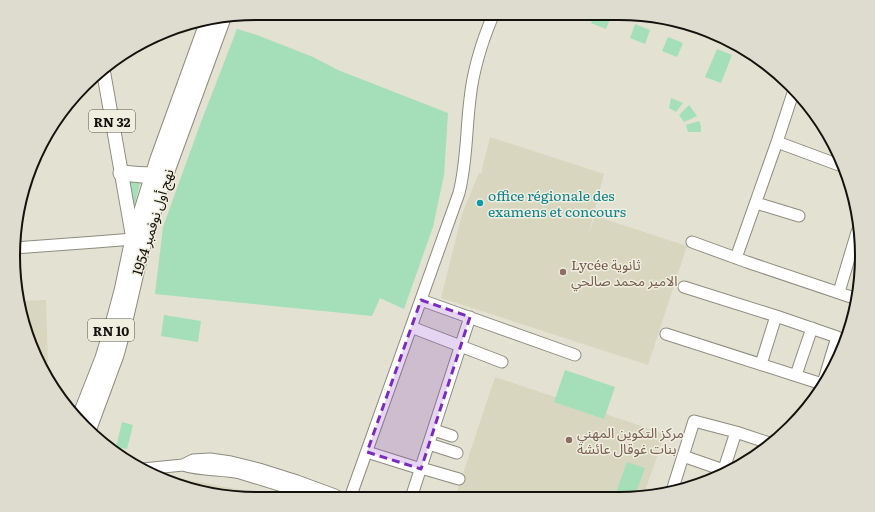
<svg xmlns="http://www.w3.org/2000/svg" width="875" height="512" viewBox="0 0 875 512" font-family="Literata,'Noto Sans Arabic',serif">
	<rect width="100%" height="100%" fill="#e3e1d2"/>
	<!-- built -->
	<path fill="#d9d6c0" d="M490,137L604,174L589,233L595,216L687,246L648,365L441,298L462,214L479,173H482V169Z
		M46,300L48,363L42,364L26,334L20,301Z
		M495,377L665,434L643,497L635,498H455Z
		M171,477L287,498H240L178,486L169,482Z"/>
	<!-- green -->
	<path fill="#a4dfba" d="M595,13L612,14L606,29L591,23Z
		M635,24L650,30L645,44L630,38Z
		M237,29L257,35L313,57L338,70L448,113L444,175L433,227L404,309L380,298L372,316L155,294L163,227L201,122Z
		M668,37L683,43L677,57L662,51Z
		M717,49L732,55L721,83L705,77Z
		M671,98L683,103L676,112L669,108Z
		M689,105L697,116L684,122L679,115Z
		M699,121L701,126V132H688L686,125Z
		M125,181L140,183L135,204L129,203Z
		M164,315L201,321L198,342L161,336Z
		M565,370L615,387L604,419L554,402Z
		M122,422L133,425L127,449L116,447Z
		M627,462L645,468L634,498H614Z"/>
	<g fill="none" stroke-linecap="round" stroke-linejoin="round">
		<!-- minor casing -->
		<g stroke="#8e8c7f" stroke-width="13">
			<path id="minor" d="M777,142L793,93
				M756,203L799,216
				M692,242L747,262L857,299
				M14,248L96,242L133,239
				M736,258L777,142L839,165
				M684,287L776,316L837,337L820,393
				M839,292L857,232
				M421,300L575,355
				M411,327L502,362
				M666,334L822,384
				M761,364L776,316
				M796,375L812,328
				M434,430L452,436
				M429,444L457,453
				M367,452L421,469
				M683,456L729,472
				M183,465C202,471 222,469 240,473L321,498
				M421,468L459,479
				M143,469L183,465L193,460L210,459L231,462L259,469L297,481L335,495L339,498
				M722,475L736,432
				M672,491L694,421L736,432L772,444
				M350,498L459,193C467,162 466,130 470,99C473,69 482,41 494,13
				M411,498L470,317"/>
		</g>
		<!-- major casing -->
		<g stroke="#8e8c7f" stroke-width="15">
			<path id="major" d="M103,69L133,239"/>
		</g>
		<!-- highway casing -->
		<g stroke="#8e8c7f" stroke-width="17">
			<path id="highway" d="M121,173C134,174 149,177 162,173
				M79,419L103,358L112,328L122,291L133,239L158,159L208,21
				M89,428L116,355L122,333L140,255L160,190L223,18"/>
		</g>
		<!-- minor -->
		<use href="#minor" stroke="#fff" stroke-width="11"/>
		<!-- major -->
		<use href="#major" stroke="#fff" stroke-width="13"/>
		<!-- highway -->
		<use href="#highway" stroke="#fff" stroke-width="15"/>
	</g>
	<!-- marked area -->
	<path fill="#7b2cbf" fill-opacity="0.2" stroke="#7b2cbf" stroke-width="3" stroke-dasharray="8 5" stroke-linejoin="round" d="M421,300L470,317L421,469L367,452Z"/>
	<!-- markers -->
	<circle fill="#0f9aa8" stroke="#f0eedf" stroke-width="1.5" cx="480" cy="203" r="4"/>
	<g fill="#8d6e63" stroke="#f0eedf" stroke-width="1.5">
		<circle cx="563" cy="272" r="4"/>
		<circle cx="569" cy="440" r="4"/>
	</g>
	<g text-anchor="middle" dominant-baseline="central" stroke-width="3" stroke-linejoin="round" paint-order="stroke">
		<!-- shield labels -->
		<g fill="#f0eedf" stroke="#55544c" stroke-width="1">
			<rect x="89" y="110" width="46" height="22" rx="3"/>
			<rect x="88" y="319" width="46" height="22" rx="3"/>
		</g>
		<g font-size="13" font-weight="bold" fill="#13120d">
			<text x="112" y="121">RN 32</text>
			<text x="111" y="330">RN 10</text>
		</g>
		<!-- culture labels -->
		<g font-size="14" fill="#0d838f" stroke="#f0eedf" text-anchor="start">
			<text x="488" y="195">office régionale des<tspan x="488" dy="16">examens et concours</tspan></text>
		</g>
		<!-- street labels -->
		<g font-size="14" fill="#13120d" stroke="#f0eedf">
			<text transform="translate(152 222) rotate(-73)">نهج أول نوفمبر 1954</text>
		</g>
		<!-- education labels -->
		<g font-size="14" fill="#785e54" stroke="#f0eedf" text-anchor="start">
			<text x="571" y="264">Lycée ثانوية<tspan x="571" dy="16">الامير محمد صالحي</tspan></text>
			<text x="577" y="432">مركز التكوين المهني<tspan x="577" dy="16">بنات غوقال عائشة</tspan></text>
		</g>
	</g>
	<!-- crop -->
	<path d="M0 0H875V512H0ZM256 20H619A236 236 0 0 1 855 256V256A236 236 0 0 1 619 492H256A236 236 0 0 1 20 256V256A236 236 0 0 1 256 20Z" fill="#dedcce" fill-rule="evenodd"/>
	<path fill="none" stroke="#13120d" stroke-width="2" d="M256 20H619A236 236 0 0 1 855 256V256A236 236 0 0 1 619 492H256A236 236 0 0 1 20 256V256A236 236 0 0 1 256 20Z"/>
</svg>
